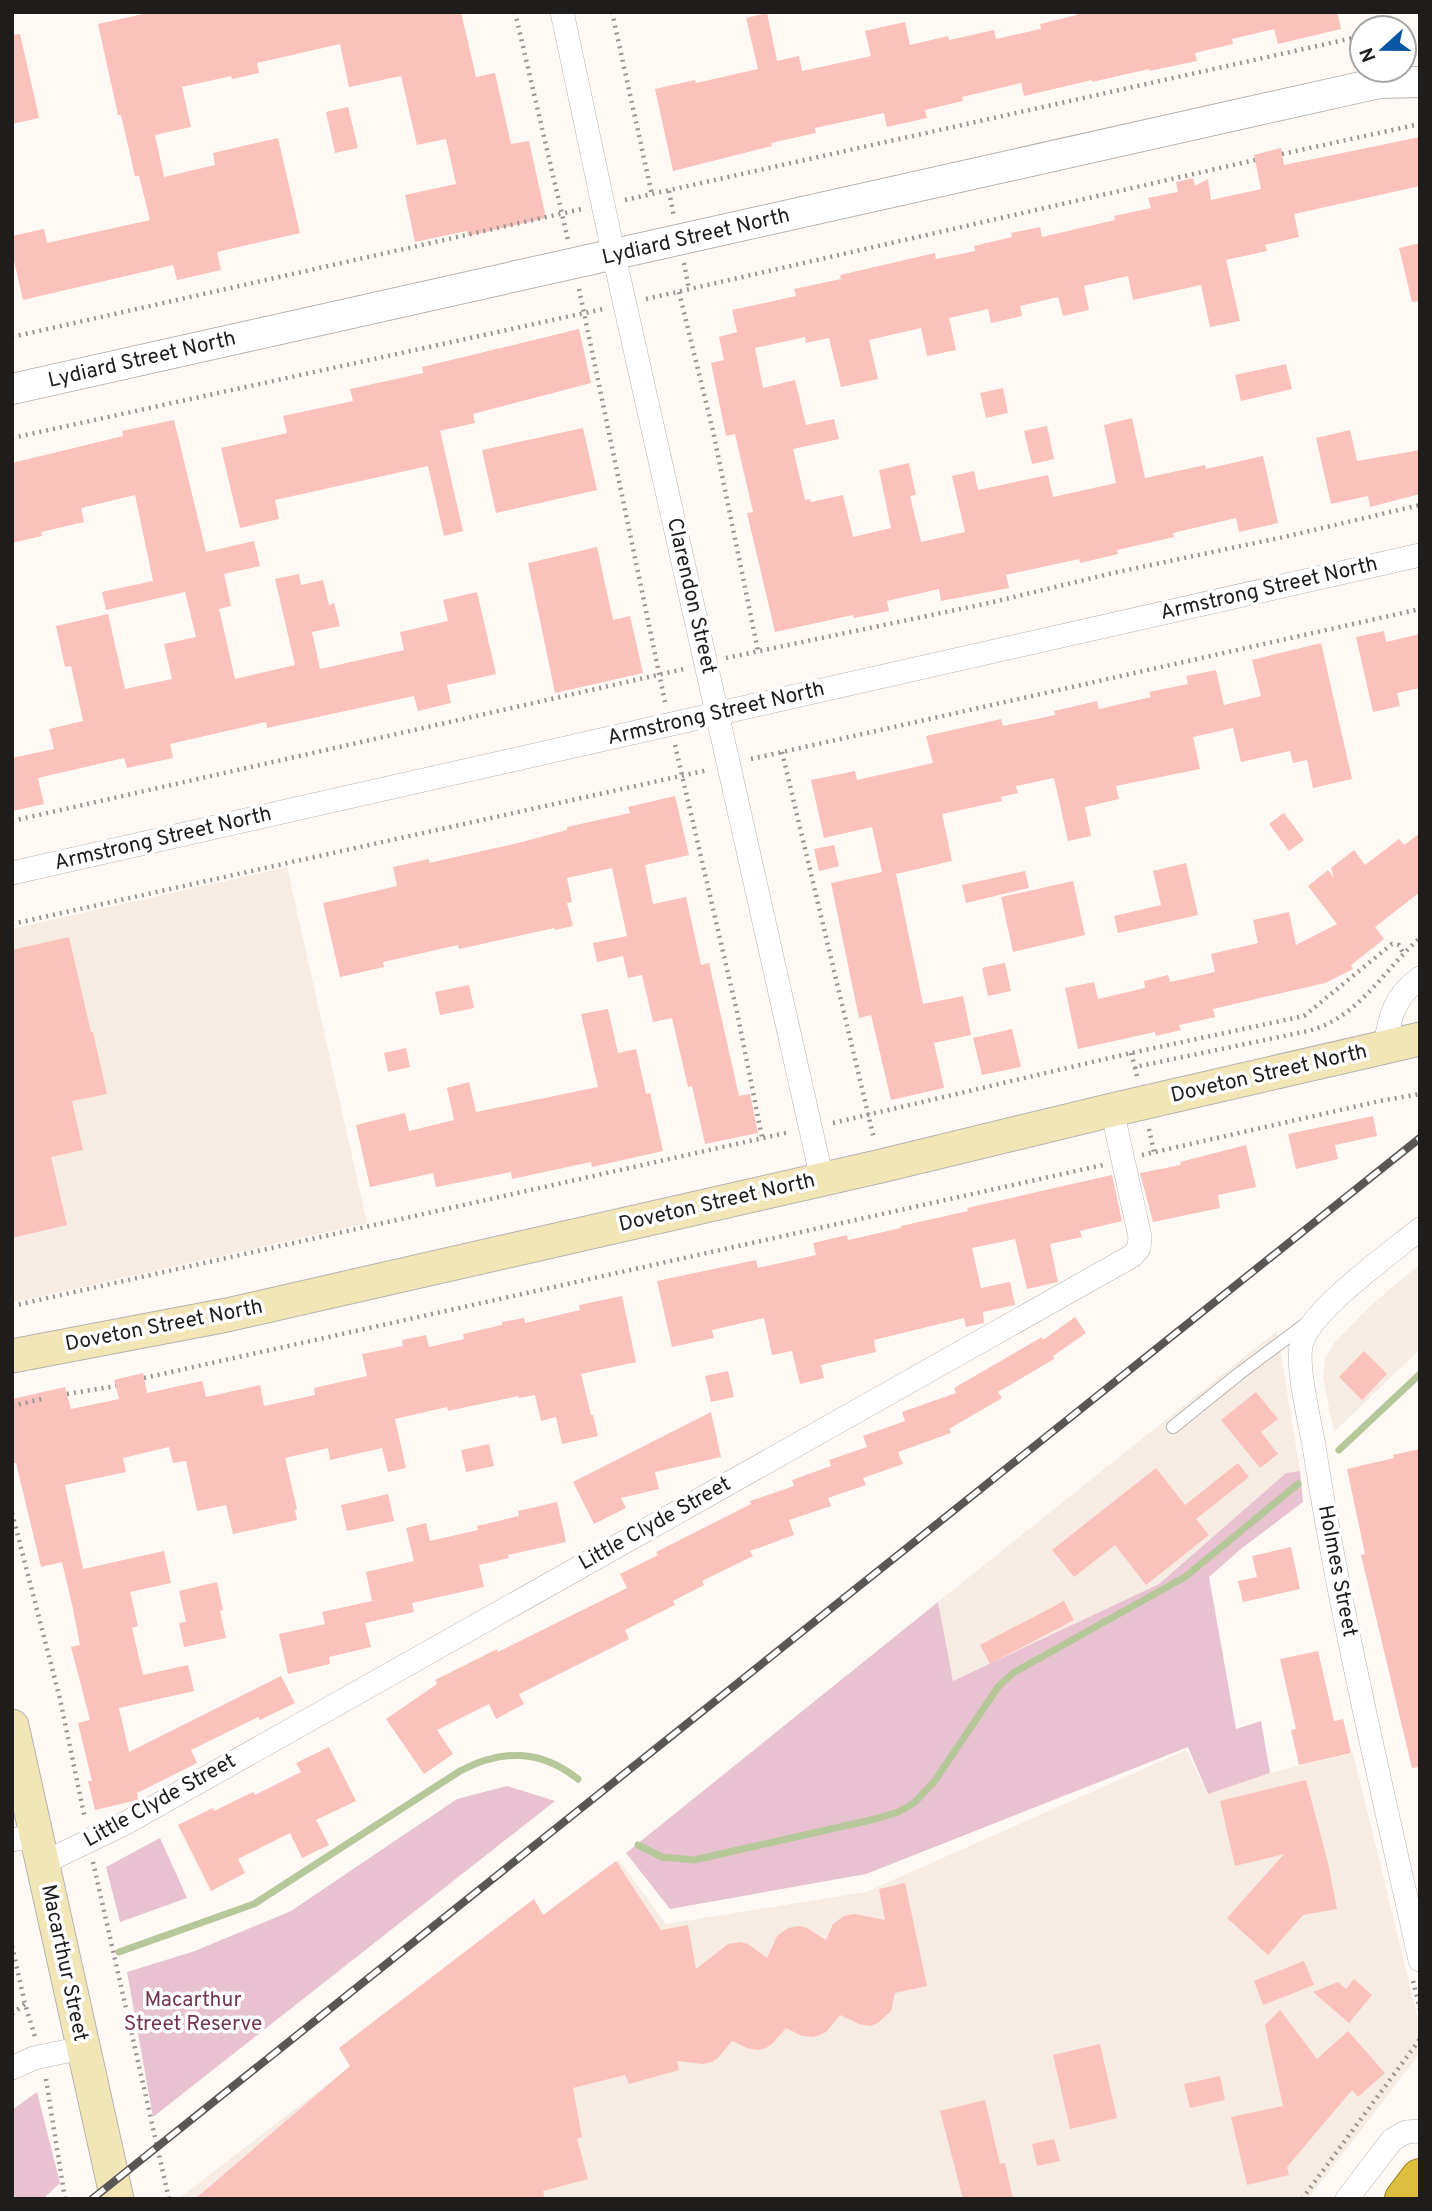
<svg xmlns="http://www.w3.org/2000/svg" width="1432" height="2211" viewBox="0 0 1432 2211" font-family="Overpass,sans-serif">
	<rect width="100%" height="100%" fill="#fef9f5"/>
	<!-- built -->
	<path fill="#f7ece3" d="M287,867L367,1223L12,1303V929Z
		M1420,1264V1349L1334,1432L1323,1378L1325,1358L1335,1342L1370,1306Z
		M1277,1331L1300,1471L1286,1473L1159,1584L953,1681L938,1602Z
		M1186,1750L1208,1794L1270,1773L1353,1753L1420,2027V2053L1308,2199H178L619,1860L666,1924L866,1892Z"/>
	<!-- green -->
	<path fill="#e8c2d0" d="M1300,1471L1303,1502L1242,1548L1209,1577L1236,1729L1261,1721L1270,1773L1208,1794L1188,1747L866,1874L670,1909L626,1853L938,1602L953,1681L1159,1584L1286,1473Z
		M507,1786L555,1801L153,2117L127,1972L195,1951L291,1911L457,1799Z
		M160,1838L187,1898L120,1922L106,1867Z
		M37,2092L60,2183L43,2199H12V2110Z"/>
	<g fill="none" stroke-linecap="round" stroke-linejoin="round">
		<!-- stream -->
		<path stroke="#b6c799" stroke-width="7" d="M1339,1450L1420,1374
			M638,1845L662,1857L694,1860L875,1819L898,1812L914,1803L934,1782L998,1687L1013,1673L1185,1577L1298,1484
			M119,1952L254,1904L460,1771C502,1749 540,1749 578,1779"/>
	</g>
	<!-- building -->
	<path fill="#fbc2bb" d="M152,12H461L476,77L495,73L511,144L529,141L546,218L468,236L467,231L415,242L405,195L456,184L446,139L417,145L401,76L349,87L340,44L257,63L259,73L232,79L231,76L182,87L191,127L155,135L164,177L215,165L213,153L278,138L300,233L217,252L221,270L177,280L173,265L23,300L12,252V236L44,229L47,243L150,220L139,176H135L121,115H118L98,24Z
		M1076,12H1337L1341,29L1278,44L1274,29L1232,39L1233,44L1195,53L1197,61L1149,71V69L1092,82V80L1024,96L1021,83L962,97L963,101L925,110L927,118L887,127L884,113L815,128L816,133L771,143L772,146L673,171L655,89L695,80L696,83L758,69L746,18L767,13L777,61L799,56L802,71L871,56L865,31L905,22L910,45L948,36L949,40L994,30L996,39L1041,29L1040,24L1077,15Z
		M20,34L39,118L12,124V35Z
		M348,107L358,148L335,153L326,112Z
		M1420,137V186L1294,214L1299,237L1265,245L1267,251L1226,260L1240,321L1210,327L1201,285L1133,300L1128,276L1084,286L1089,310L1063,316L1058,297L1020,306L1022,316L991,323L988,309L949,318L956,350L927,356L921,328L869,340L878,379L841,387L829,338L806,343L805,337L755,348L763,388L795,380L806,425L834,419L839,439L793,449L805,500L810,499L811,502L843,495L853,537L891,528L879,470L909,463L916,495L910,496L921,542L965,532L952,476L974,471L978,490L1048,475L1053,497L1116,483L1104,425L1132,418L1145,478L1205,465L1206,469L1263,456L1278,523L1239,532L1236,518L1173,533L1174,537L1117,550L1118,554L1080,563L1079,559L1006,575L1009,588L941,601L939,589L887,601L889,611L854,618L853,615L775,632L747,513L753,512L735,434L726,436L711,363L724,360L719,337L737,332L732,310L796,296L794,289L841,279L840,275L935,253L936,259L975,251L974,246L1012,237L1011,233L1040,227L1042,237L1115,220L1114,216L1151,208L1148,198L1178,192L1176,182L1193,178L1195,186L1208,179L1211,200L1261,189L1254,155L1281,148L1284,165Z
		M1420,243V301L1412,302L1399,248Z
		M579,329L591,383L473,414L475,423L440,431L463,531L444,536L428,466L275,500L279,519L240,528L221,448L287,433L283,416L353,401L350,389L423,373L422,367Z
		M1286,364L1292,389L1241,401L1235,375Z
		M1003,388L1008,413L986,418L980,393Z
		M174,420L206,552L254,541L260,566L224,574L231,606L219,609L235,679L295,665L275,579L299,574L301,585L323,580L329,605L334,603L340,626L312,632L320,669L404,650L400,632L448,621L443,600L477,592L496,674L447,685L451,703L418,711L414,696L267,728L266,722L170,744L173,758L127,768L124,758L38,778L44,804L12,811V758L54,749L49,729L83,721L71,666L65,667L56,626L108,614L125,689L172,679L164,644L196,637L185,592L106,610L102,592L153,581L135,495L81,508L84,522L41,532L42,536L12,543V463L123,436L122,431Z
		M1047,426L1054,459L1032,464L1024,431Z
		M583,428L597,490L496,513L482,450Z
		M1350,430L1357,461L1420,450V494L1370,507L1368,496L1331,504L1316,438Z
		M597,547L613,620L630,616L643,673L555,693L528,563Z
		M1384,631L1386,642L1420,634V688L1397,693L1400,706L1373,712L1356,637Z
		M1321,643L1352,779L1313,788L1307,760L1293,763L1290,751L1241,762L1233,728L1193,737L1200,769L1116,786L1119,799L1085,807L1091,836L1068,841L1054,778L1016,786L1018,793L1001,797L1002,801L942,814L952,861L896,874L923,1004L963,996L971,1035L934,1043L944,1088L891,1100L871,1015L859,1018L831,883L882,872L872,827L824,838L811,780L855,771L857,780L933,763L926,736L1001,719L1003,726L1055,715L1054,711L1097,701L1099,709L1151,697L1149,692L1188,684L1186,676L1216,670L1224,705L1261,696L1252,660Z
		M675,796L689,855L645,865L653,904L686,897L701,965L709,963L739,1096L750,1094L758,1133L705,1144L692,1086L688,1087L672,1018L653,1022L642,975L628,978L623,956L597,962L593,943L627,936L612,868L567,878L572,902L567,903L573,926L555,930L554,928L459,949L458,945L383,962L384,967L340,977L323,903L397,886L393,867L429,859V863L518,843L567,830V827L630,813L628,807Z
		M1284,813L1304,840L1289,851L1269,824Z
		M1420,833V892L1375,927L1384,939L1351,965L1353,969L1325,983L1213,1009L1215,1017L1179,1025L1181,1030L1156,1036L1155,1032L1078,1049L1065,988L1094,982L1098,999L1145,988L1144,981L1168,975L1170,982L1215,972L1211,954L1258,943L1253,920L1289,912L1296,945L1337,924L1308,886L1328,870L1334,878L1331,868L1354,850L1365,865L1399,839L1404,845Z
		M834,845L839,866L819,871L814,849Z
		M1186,863L1198,915L1118,933L1114,916L1161,905L1153,871Z
		M1025,871L1029,888L966,903L962,885Z
		M1073,881L1085,935L1013,952L1001,897Z
		M69,937L91,1032H93L107,1094L72,1101L83,1150L51,1157L67,1225L12,1238V950Z
		M1005,963L1011,991L988,996L982,968Z
		M469,985L474,1008L440,1015L435,992Z
		M608,1009L618,1053L636,1049L646,1094L650,1093L663,1151L592,1167L591,1162L512,1179L511,1172L436,1187L433,1173L370,1187L356,1125L405,1113L409,1131L454,1120L447,1088L469,1082L476,1112L598,1087L581,1014Z
		M1012,1029L1021,1067L982,1075L973,1038Z
		M406,1048L410,1067L388,1072L384,1053Z
		M1373,1116L1377,1136L1335,1145L1338,1159L1296,1169L1288,1134Z
		M1246,1145L1256,1187L1218,1195L1220,1208L1153,1222L1140,1173L1181,1165L1180,1162Z
		M1112,1175L1122,1221L1080,1231L1082,1237L1050,1244L1058,1282L1027,1289L1015,1239L972,1248L981,1288L1010,1282L1015,1305L983,1312L984,1323L966,1327L964,1318L874,1340L876,1352L821,1365L824,1378L800,1384L792,1351L772,1355L764,1318L712,1330L714,1338L672,1347L657,1281L756,1260L758,1268L816,1255L813,1243L847,1235L848,1240L901,1228V1226L968,1211L967,1208Z
		M622,1296L636,1362L581,1374L591,1415H593L598,1436L562,1444L556,1417L541,1421L535,1395L519,1398L518,1396L448,1411L447,1407L395,1419L406,1468L388,1472L382,1448L330,1460L328,1448L285,1458L297,1509L295,1510L297,1520L233,1534L226,1505L197,1511L186,1461L173,1463L169,1447L123,1458L126,1472L65,1485L83,1569L164,1551L171,1583L130,1592L138,1626L132,1628L143,1675L188,1665L194,1691L119,1708L129,1752L281,1676L295,1703L260,1720L258,1717L191,1750L197,1763L137,1793L138,1800L95,1810L88,1781H92L78,1723L90,1720L71,1647L80,1645L73,1609L62,1562L41,1567L16,1463L12,1464V1399L65,1387L71,1409L119,1399L114,1380L143,1373L147,1393L202,1381L206,1397L260,1385L264,1406L315,1395L314,1388L367,1376L362,1354L403,1346L402,1340L426,1335L429,1347L464,1339L463,1334L502,1325V1322L524,1318L525,1323L580,1310L579,1305Z
		M1075,1317L1086,1333L1053,1356L1054,1359L998,1392L1002,1398L949,1429L951,1433L898,1452L903,1464L863,1478L866,1485L828,1498L831,1506L789,1520L794,1535L750,1551L753,1556L702,1581L704,1585L673,1601L675,1605L625,1630L629,1639L519,1694L524,1704L496,1719L489,1704L437,1730L453,1754L424,1774L386,1719L437,1684L435,1680L497,1649L498,1652L627,1588L620,1574L658,1555L656,1552L751,1504L750,1501L794,1486L792,1480L831,1466L829,1460L867,1447L863,1436L905,1421L902,1412L956,1393L954,1388L1042,1337L1043,1340Z
		M1364,1351L1387,1374L1362,1400L1339,1377Z
		M728,1371L734,1397L711,1402L705,1376Z
		M1256,1392L1278,1419L1261,1432L1278,1454L1260,1468L1221,1420Z
		M711,1412L721,1457L655,1472L659,1489L621,1498L626,1508L594,1524L573,1482Z
		M489,1444L494,1466L466,1472L461,1450Z
		M1420,1449V1767L1412,1768L1361,1555L1365,1554L1347,1469L1394,1458L1393,1455Z
		M1238,1463L1249,1477L1196,1519L1209,1535L1146,1585L1115,1545L1074,1577L1052,1550L1156,1468L1185,1505Z
		M388,1494L394,1521L347,1531L341,1505Z
		M557,1502L566,1542L508,1555L509,1558L479,1565L484,1587L412,1603L414,1612L365,1623L371,1647L329,1657L330,1664L288,1674L279,1634L325,1624L322,1612L372,1601L366,1572L414,1561L406,1528L426,1523L430,1541L478,1530L477,1526L519,1516L518,1511Z
		M1291,1547L1300,1589L1243,1602L1238,1581L1257,1577L1252,1556Z
		M217,1582L223,1610L220,1611L226,1638L184,1647L179,1623L186,1622L179,1591Z
		M1064,1601L1074,1620L990,1664L980,1645Z
		M1318,1651L1334,1721L1343,1719L1351,1753L1299,1765L1291,1730L1296,1729L1280,1659Z
		M329,1747L356,1801L316,1820L329,1845L302,1858L290,1833L238,1859L245,1873L211,1891L178,1825L213,1808L214,1811L253,1792L255,1795L301,1772L296,1763Z
		M1306,1780L1328,1863L1337,1909L1303,1915L1268,1955L1227,1918L1284,1854L1235,1866L1220,1801Z
		M616,1861L661,1930L688,1925L696,1969L728,1944L740,1942L748,1944L767,1958L777,1936L788,1928L799,1926L807,1928L826,1940L833,1924L844,1916L855,1914L885,1920L879,1889L905,1883L927,1986L895,1993L891,2011L878,2023L870,2026L859,2024L840,2015L826,2032L820,2035L813,2037L802,2036L786,2028L772,2044L766,2048L758,2050L747,2048L732,2041L718,2058L712,2062L703,2064L677,2061L679,2070L629,2084L625,2075L573,2088L582,2137L577,2139L588,2179L543,2191L545,2199H195L350,2066L339,2048L534,1899L543,1915Z
		M1304,1961L1314,1985L1263,2005L1254,1981Z
		M1354,1979L1372,1995L1349,2023L1313,1992L1338,1982L1346,1989Z
		M1280,2010L1317,2059L1348,2031L1385,2073L1358,2097L1352,2090L1287,2167L1289,2175L1247,2185L1231,2117L1283,2106L1265,2025Z
		M1100,2044L1117,2118L1070,2129L1053,2055Z
		M1220,2076L1225,2100L1190,2108L1184,2084Z
		M985,2100L1000,2164L1005,2163L1013,2199H963L940,2111Z
		M1054,2139L1060,2161L1037,2166L1032,2144Z"/>
	<g fill="none" stroke-linecap="round" stroke-linejoin="round">
		<!-- service casing -->
		<g stroke="#b7b3af" stroke-width="14">
			<path id="service" d="M1173,1427L1240,1373L1307,1323"/>
		</g>
		<!-- minor casing -->
		<g stroke="#b7b3af" stroke-width="24">
			<path id="minor" d="M562,12L614,256L822,1179
				M12,873L1420,555
				M1385,1047C1389,1019 1394,996 1420,978
				M1420,1229C1391,1253 1312,1309 1302,1342C1295,1363 1310,1422 1314,1446C1341,1619 1382,1789 1420,1960
				M12,1840L37,1835
				M43,1863L124,1824L1132,1256L1139,1248L1140,1237L1112,1110
				M12,2068L34,2058L82,2048
				M1347,2199L1392,2140L1406,2132L1420,2131"/>
		</g>
		<!-- tertiary casing -->
		<g stroke="#b7b3af" stroke-width="32">
			<path id="tertiary" d="M12,389L1379,83L1420,82"/>
		</g>
		<!-- secondary casing -->
		<g stroke="#b7b3af" stroke-width="35">
			<path id="secondary" d="M12,1356L227,1315L881,1166L1112,1110L1420,1039
				M12,1726L117,2199"/>
		</g>
		<!-- trunk casing -->
		<g stroke="#957b11" stroke-width="40">
			<path id="trunk" d="M1404,2199L1420,2178"/>
		</g>
		<!-- path -->
		<path stroke="#989592" stroke-width="4.5" stroke-dasharray="2 5" stroke-linecap="butt" d="M515,12L568,240
			M612,12L652,195
			M1282,154L1420,124
			M669,191L674,217
			M625,200L1362,36
			M684,263L689,290
			M579,289L665,702
			M679,292L713,431L758,651
			M646,299L1255,160
			M12,337L582,209
			M12,438L603,309
			M726,658L989,603L1113,573L1284,537L1420,505
			M675,745L737,1012L762,1137
			M782,752L874,1139
			M751,759L1420,609
			M12,821L684,669
			M12,924L708,770
			M1131,1053L1135,1067
			M1137,1076L1135,1067L1308,1031C1359,1018 1383,970 1420,938
			M833,1123L1131,1053L1304,1016L1392,944L1399,945L1403,953
			M1149,1129L1154,1152
			M1142,1155L1380,1101L1420,1094
			M12,1306L790,1132
			M144,1378L1103,1165
			M67,1394L116,1386
			M12,1406L42,1399
			M12,1513L60,1699L85,1819
			M93,1862L169,2199
			M12,1946L25,2004L35,2037
			M1413,1981L1420,2010
			M12,2014L25,2004
			M46,2079L65,2199
			M1302,2199L1420,2039"/>
		<!-- service -->
		<use href="#service" stroke="#fff" stroke-width="12"/>
		<!-- minor -->
		<use href="#minor" stroke="#fff" stroke-width="23"/>
		<!-- tertiary -->
		<use href="#tertiary" stroke="#fff" stroke-width="30"/>
		<!-- secondary -->
		<use href="#secondary" stroke="#f2e6b6" stroke-width="33"/>
		<!-- trunk -->
		<use href="#trunk" stroke="#debe3c" stroke-width="38"/>
		<!-- rail casing -->
		<g stroke="#595755" stroke-width="8">
			<path id="rail" d="M92,2199L1420,1138"/>
		</g>
		<!-- rail -->
		<use href="#rail" stroke="#fff" stroke-width="5" stroke-dasharray="16" stroke-linecap="butt"/>
	</g>
	<g text-anchor="middle" dominant-baseline="central" stroke-width="7" stroke-linejoin="round" paint-order="stroke">
		<!-- street labels -->
		<g font-size="21" fill="#1e1d1b" stroke="#fff">
			<text transform="translate(696 237) rotate(-13)">Lydiard Street North</text>
			<text transform="translate(142 360) rotate(-13)">Lydiard Street North</text>
			<text transform="translate(1269 589) rotate(-13)">Armstrong Street North</text>
			<text transform="translate(691 596) rotate(77)">Clarendon Street</text>
			<text transform="translate(716 714) rotate(-13)">Armstrong Street North</text>
			<text transform="translate(163 839) rotate(-13)">Armstrong Street North</text>
			<text transform="translate(1269 1074) rotate(-13)">Doveton Street North</text>
			<text transform="translate(717 1203) rotate(-13)">Doveton Street North</text>
			<text transform="translate(164 1326) rotate(-11)">Doveton Street North</text>
			<text transform="translate(655 1524) rotate(-29)">Little Clyde Street</text>
			<text transform="translate(1337 1571) rotate(79)">Holmes Street</text>
			<text transform="translate(160 1801) rotate(-29)">Little Clyde Street</text>
			<text transform="translate(64 1963) rotate(78)">Macarthur Street</text>
		</g>
		<!-- park labels -->
		<g font-size="21" fill="#733451" stroke="#fff">
			<text x="193" y="2000">Macarthur<tspan x="193" dy="24">Street Reserve</tspan></text>
		</g>
	</g>
	<!-- border -->
	<rect width="1432" height="2211" fill="none" stroke="#1e1d1b" stroke-width="28"/>
	<!-- north arrow -->
	<g transform="translate(1383 49) rotate(249)"><circle r="33" fill="#ffffff" stroke="#a5a5a4" stroke-width="2"/>
	<path d="M0-5L12 26L0 18L-12 26Z" fill="#0956a5"/>
	<text y="-10" font-size="19" font-weight="bold" text-anchor="middle" fill="#1e1d1b">N</text>
	</g>
</svg>
